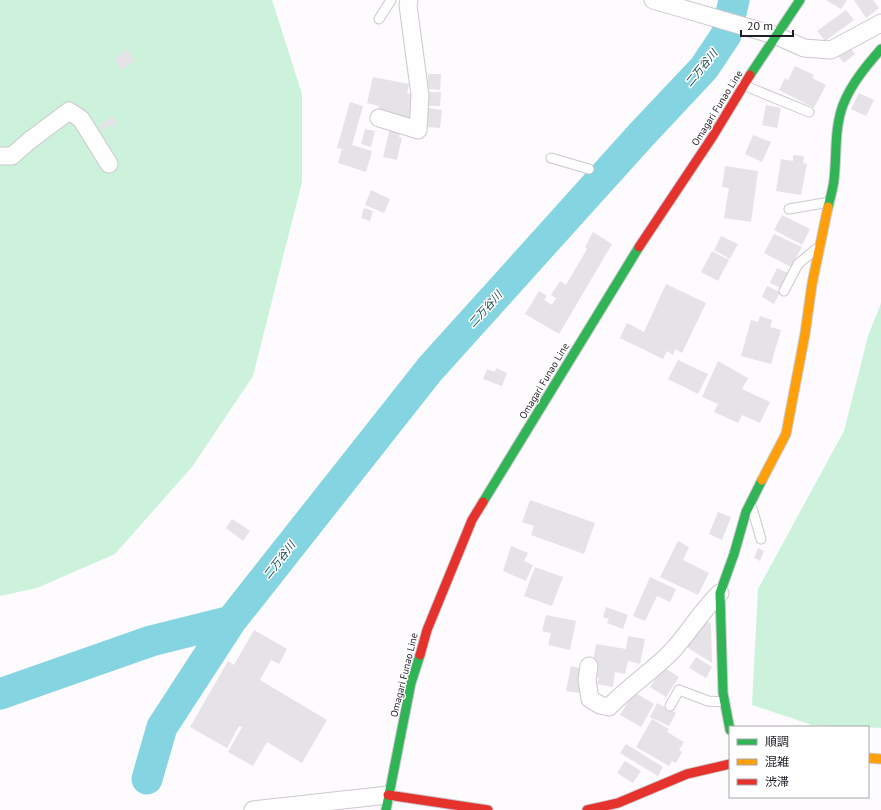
<svg xmlns="http://www.w3.org/2000/svg" width="881" height="810" viewBox="0 0 881 810" font-family="'PT Sans','Noto Sans JP',sans-serif">
	<rect width="100%" height="100%" fill="#fdfbfe"/>
	<!-- green -->
	<path fill="#ccf2db" d="M0,0H272L302,94V182L253,376L192,467L115,554L37,588L0,596Z
		M881,303V728L812,725L752,705L758,589L844,431L868,336Z"/>
	<g fill="none" stroke-linecap="round" stroke-linejoin="round">
		<!-- river -->
		<path stroke="#85d4e1" stroke-width="31" d="M0,694L151,641L231,621
			M147,779L162,727L231,621L430,369L641,135L704,68L726,35L734,0"/>
	</g>
	<!-- building -->
	<path fill="#e5e2e8" d="M826,0H847L841,9Z
		M854,0H873L879,8L866,18Z
		M846,10L854,20L825,41L817,31Z
		M849,46L855,54L844,63L838,56Z
		M127,49L135,60L122,70L114,59Z
		M795,66L814,75L812,78L826,85L814,108L779,90L785,78L788,80Z
		M428,74H441L440,90L428,89Z
		M373,77L409,84L407,93L415,95L410,119L378,112L379,106L367,103Z
		M429,92H441L440,106H428Z
		M859,93L874,100L866,116L851,109Z
		M350,102L363,106L352,145L372,151L366,172L338,163L342,149L337,148Z
		M766,105L781,108L777,128L762,125Z
		M428,108L442,110L440,128L427,127Z
		M112,116L117,122L112,127L110,125L103,131L99,126Z
		M390,128L401,130L399,137L402,138L397,160L383,157Z
		M365,129L375,131L371,147L361,144Z
		M753,135L771,142L762,162L745,154Z
		M793,155L804,156L803,163L807,164L801,195L776,191L781,159L793,161Z
		M725,166L758,171L751,222L724,218L729,188L722,187Z
		M371,190L390,199L384,213L365,205Z
		M364,208L373,211L370,221L361,218Z
		M782,215L810,229L802,245L774,230Z
		M593,232L612,244L559,334L525,314L539,291L547,296L544,300L552,305L556,298L551,295L560,281L566,285L587,249L585,247Z
		M774,234L802,247L791,267L764,253Z
		M721,236L738,244L730,259L714,250Z
		M712,251L729,260L718,281L701,272Z
		M777,268L788,273L781,288L770,283Z
		M666,284L706,303L682,353L675,349L673,355L667,351L663,359L620,338L627,323L644,332Z
		M767,286L780,292L774,304L762,297Z
		M760,316L772,320L770,327L781,330L771,364L741,356L751,320L758,322Z
		M678,360L708,374L698,394L668,379Z
		M718,361L748,378L742,389L770,402L760,423L742,415L738,423L714,412L718,404L702,397Z
		M496,368L507,373L502,386L483,379L487,369L495,372Z
		M530,500L595,523L584,554L531,535L534,526L522,522Z
		M718,512L731,517L722,540L709,534Z
		M232,519L250,531L243,541L226,528Z
		M678,541L689,547L683,560L709,573L698,595L660,577Z
		M511,546L528,553L524,561L533,565L526,581L503,571Z
		M758,548L764,551L760,561L754,558Z
		M535,567L563,577L552,606L524,596Z
		M650,577L676,589L670,602L657,596L645,621L633,616Z
		M606,607L628,615L623,629L607,623L609,619L603,617Z
		M546,615L576,621L570,650L548,645L551,633L542,631Z
		M702,618L711,624L712,663L685,646Z
		M254,630L287,649L279,664L271,660L260,680L327,720L302,763L267,742L253,766L228,752L242,727L239,726L227,748L190,727L228,661L234,665Z
		M628,636L645,639L640,664L628,661L625,674L615,672L613,687L597,684L599,678L590,677L596,644L626,649Z
		M696,657L712,667L706,678L689,668Z
		M571,666L585,669L580,693L566,691Z
		M663,667L679,677L666,697L650,687Z
		M634,692L654,704L641,727L620,715Z
		M657,703L676,713L669,726L650,717Z
		M652,719L669,729L667,732L684,742L679,750L682,752L676,763L672,761L669,766L636,747Z
		M626,744L663,767L658,776L620,753Z
		M625,761L641,771L633,783L617,773Z"/>
	<g fill="none" stroke-linecap="round" stroke-linejoin="round">
		<!-- lane casing -->
		<g stroke="#ccc8ce" stroke-width="11">
			<path id="lane" d="M379,19L391,0
				M743,85L809,112
				M551,158L589,169
				M789,209L830,202
				M784,291L798,264L816,249
				M752,508L761,539
				M670,706L679,690L708,701L725,702"/>
		</g>
		<!-- street casing -->
		<g stroke="#ccc8ce" stroke-width="19">
			<path id="street" d="M653,0L777,36L804,48L831,50L881,23
				M379,118L418,130L420,95L408,5L409,0
				M0,156H12L29,141L69,111L81,119L109,164
				M589,666L587,680L590,699L600,705L609,707C629,686 653,671 673,650C690,631 702,610 720,593
				M253,810L388,795"/>
		</g>
		<!-- fast casing -->
		<g stroke="#ccc8ce" stroke-width="11">
			<path id="fast" d="M750,75L800,0
				M828,207C830,199 833,189 834,180C837,155 834,129 843,105C851,84 867,65 881,49
				M483,502L639,247
				M730,730L723,693L720,593L734,554L746,512L762,480
				M386,810L411,683L420,655"/>
		</g>
		<!-- slow casing -->
		<g stroke="#ccc8ce" stroke-width="11">
			<path id="slow" d="M762,480L786,434L805,334L812,284L828,207
				M868,758L881,759"/>
		</g>
		<!-- jam casing -->
		<g stroke="#ccc8ce" stroke-width="11">
			<path id="jam" d="M639,247L713,136L750,75
				M420,655L427,630L472,520L483,502
				M388,795L488,810
				M587,810L618,803L687,774L730,764"/>
		</g>
		<!-- lane -->
		<use href="#lane" stroke="#fffeff" stroke-width="9"/>
		<!-- street -->
		<use href="#street" stroke="#fffeff" stroke-width="17"/>
		<!-- fast -->
		<use href="#fast" stroke="#30b455" stroke-width="9"/>
		<!-- slow -->
		<use href="#slow" stroke="#ff9f0a" stroke-width="9"/>
		<!-- jam -->
		<use href="#jam" stroke="#e5322d" stroke-width="9"/>
	</g>
	<g text-anchor="middle" dominant-baseline="central" stroke-width="3" stroke-linejoin="round" paint-order="stroke">
		<!-- street labels -->
		<g font-size="10" fill="#221d25" stroke="#fff">
			<text transform="translate(717 108) rotate(-58)">Omagari Funao Line</text>
			<text transform="translate(544 381) rotate(-59)">Omagari Funao Line</text>
			<text transform="translate(404 675) rotate(-76)">Omagari Funao Line</text>
		</g>
		<!-- water labels -->
		<g font-size="11" font-style="italic" fill="#15484f" stroke="#fff">
			<text transform="translate(701 68) rotate(-51)">二万谷川</text>
			<text transform="translate(485 309) rotate(-48)">二万谷川</text>
			<text transform="translate(279 560) rotate(-52)">二万谷川</text>
		</g>
	</g>
	<!-- legend -->
	<rect x="729" y="726" width="140" height="72" fill="#ffffff" stroke="#a7a5a8"/>
	<rect x="737" y="739" width="20" height="6" fill="#30b455" stroke="#a7a5a8"/>
	<text x="765" y="746" font-size="12" fill="#221d25">順調</text>
	<rect x="737" y="759" width="20" height="6" fill="#ff9f0a" stroke="#a7a5a8"/>
	<text x="765" y="766" font-size="12" fill="#221d25">混雑</text>
	<rect x="737" y="779" width="20" height="6" fill="#e5322d" stroke="#a7a5a8"/>
	<text x="765" y="786" font-size="12" fill="#221d25">渋滞</text>
	<!-- scale -->
	<path d="M741 30v6h52v-6" fill="none" stroke="#221d25" stroke-width="2"/>
	<text x="747" y="30" font-size="12" fill="#221d25" stroke="#ffffff" stroke-width="3" paint-order="stroke">20 m</text>
</svg>
